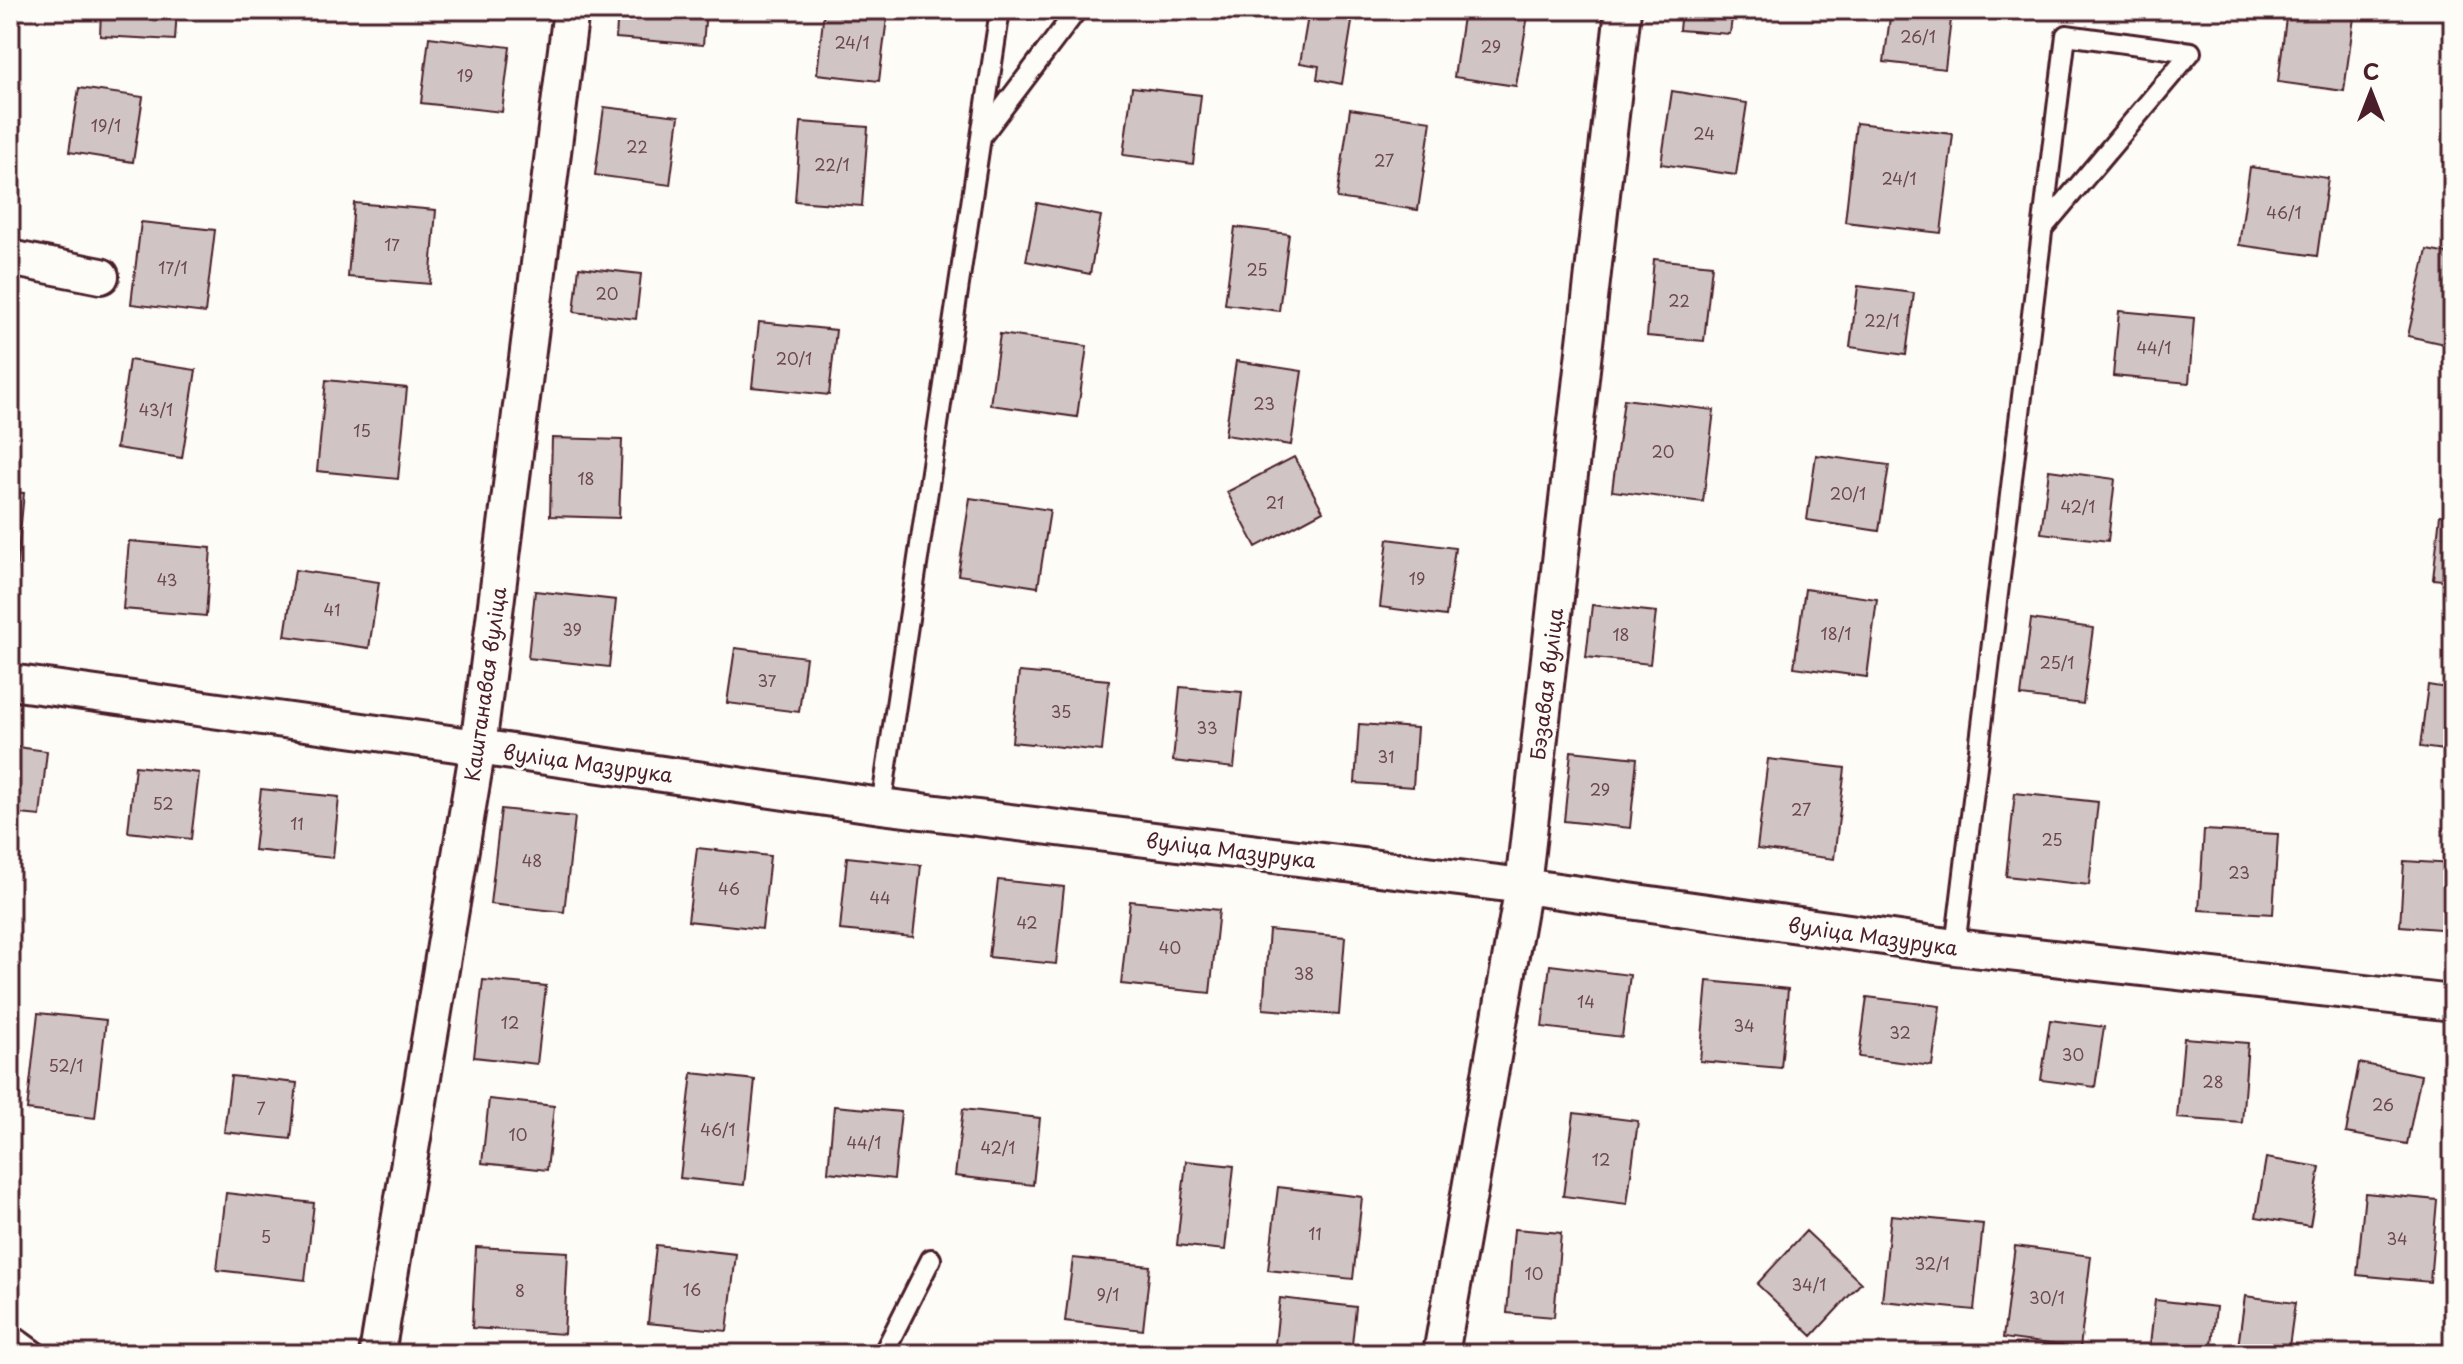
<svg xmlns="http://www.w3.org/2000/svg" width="2463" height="1364" viewBox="0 0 2463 1364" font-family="'Playpen Sans',sans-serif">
	<rect width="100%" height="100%" fill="#fdfcf7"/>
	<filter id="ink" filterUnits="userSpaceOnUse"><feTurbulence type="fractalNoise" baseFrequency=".0125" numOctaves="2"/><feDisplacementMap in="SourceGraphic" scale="16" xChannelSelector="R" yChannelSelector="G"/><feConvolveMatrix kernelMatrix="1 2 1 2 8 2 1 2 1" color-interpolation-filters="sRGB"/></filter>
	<g filter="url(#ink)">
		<!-- building -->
		<path fill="#d0c5c4" stroke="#4a1f2b" stroke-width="2" d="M101,10H177L175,40L100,36Z
			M618,10H706L703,45L616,38Z
			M824,10H888L879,81L817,74Z
			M1216,10H1273L1271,20Z
			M1309,10H1354L1342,84L1317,79L1319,66L1300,63Z
			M1464,10H1499L1528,15L1516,86L1454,77Z
			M1681,10H1733L1730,34L1679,30Z
			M1891,10L1952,11L1945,69L1884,62Z
			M2287,10H2355L2344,91L2278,82Z
			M429,37L510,47L502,112L421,103Z
			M1132,87L1201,95L1193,164L1123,155Z
			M79,88L143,97L133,162L69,152Z
			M1672,91L1747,103L1736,175L1661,164Z
			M604,107L679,116L670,185L595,175Z
			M1350,109L1431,121L1418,210L1337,198Z
			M801,122L868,127L862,206L795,201Z
			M1856,123L1953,134L1941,233L1845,222Z
			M2250,167L2328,178L2317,256L2239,245Z
			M354,203L436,210L430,284L348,277Z
			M1037,203L1101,216L1090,274L1026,261Z
			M141,222L215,230L205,313L131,304Z
			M1235,227L1289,234L1279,311L1225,304Z
			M2427,250L2453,255V346L2408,336Z
			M1654,259L1712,265L1704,341L1647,336Z
			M579,267L641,274L636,319L574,312Z
			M1858,286L1914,293L1906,355L1850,347Z
			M2119,311L2194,318L2189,383L2113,376Z
			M759,322L836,330L829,395L752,387Z
			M1000,334L1087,346L1077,417L990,405Z
			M129,360L196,370L182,458L116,448Z
			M1236,361L1302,371L1291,445L1225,435Z
			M326,380L407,388L398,479L317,471Z
			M1624,399L1714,410L1703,502L1612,491Z
			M552,438L622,440L619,518L550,516Z
			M1816,455L1889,465L1879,531L1807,520Z
			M1294,457L1323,511L1256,547L1227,492Z
			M2049,470L2115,479L2108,541L2041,533Z
			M10,492L24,493L16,574L10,573Z
			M970,498L1050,510L1038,587L958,575Z
			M2440,515L2453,517V581L2433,579Z
			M1388,539L1455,548L1446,616L1380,607Z
			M129,541L211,548L206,616L123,609Z
			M295,570L379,582L369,648L285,636Z
			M1805,589L1877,599L1867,677L1794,667Z
			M535,591L616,600L609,667L528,658Z
			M1592,605L1656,612L1650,664L1586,657Z
			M2031,619L2093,628L2083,704L2021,696Z
			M735,648L806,657L799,712L727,703Z
			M1019,672L1109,680L1102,751L1012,742Z
			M2428,685L2453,689V751L2420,747Z
			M1180,687L1242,692L1234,768L1173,761Z
			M1359,724L1417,728L1413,787L1355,783Z
			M10,746L47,751L40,816L10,813Z
			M1571,751L1637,758L1630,828L1564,821Z
			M1768,759L1845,768L1834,859L1757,849Z
			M135,766L199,773L191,839L128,832Z
			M261,789L339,797L333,858L254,850Z
			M2015,793L2098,802L2089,885L2006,876Z
			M501,809L575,817L564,912L490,904Z
			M2204,830L2278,834L2273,914L2199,910Z
			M697,848L770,856L762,929L688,921Z
			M847,857L921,865L913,937L840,930Z
			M2404,861L2453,864V930L2400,926Z
			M998,880L1064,887L1056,964L989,957Z
			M1130,901L1219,910L1210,993L1121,984Z
			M1269,930L1345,937L1339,1015L1263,1009Z
			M1550,965L1630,975L1622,1037L1542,1027Z
			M483,980L546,986L537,1064L474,1057Z
			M1707,981L1788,989L1781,1068L1700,1061Z
			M1867,997L1940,1006L1932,1066L1859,1057Z
			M38,1013L106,1020L95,1118L27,1110Z
			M2050,1020L2104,1027L2095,1087L2041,1080Z
			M2184,1038L2248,1043L2242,1123L2177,1118Z
			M2359,1063L2421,1075L2407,1144L2346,1133Z
			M692,1073L755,1080L744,1185L680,1178Z
			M231,1076L297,1083L291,1139L224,1132Z
			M489,1099L554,1106L547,1170L482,1163Z
			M834,1106L901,1112L894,1179L828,1172Z
			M963,1109L1040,1118L1033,1185L955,1176Z
			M1574,1113L1638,1121L1627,1204L1563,1196Z
			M2266,1158L2320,1167L2310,1226L2256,1217Z
			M1186,1161L1234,1166L1225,1250L1177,1245Z
			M1278,1187L1362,1197L1353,1279L1268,1270Z
			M226,1193L314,1203L305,1280L217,1270Z
			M2365,1193L2437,1200L2430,1282L2357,1275Z
			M1891,1215L1983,1224L1974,1310L1882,1301Z
			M1514,1229L1561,1233L1554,1317L1507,1313Z
			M1806,1231L1861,1283L1812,1336L1757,1284Z
			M656,1245L736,1254L727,1331L648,1323Z
			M2015,1246L2091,1256L2080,1348L2003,1338Z
			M476,1247L568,1252L564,1334L472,1328Z
			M1073,1258L1150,1266L1143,1330L1065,1321Z
			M2245,1296L2295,1303L2288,1354H2237Z
			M1280,1298L1356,1307L1351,1354H1274Z
			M2155,1300L2216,1307L2211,1354H2149Z"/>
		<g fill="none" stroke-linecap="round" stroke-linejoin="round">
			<!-- service casing -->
			<g stroke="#4a1f2b" stroke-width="24">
				<path id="service" d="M984,133L1077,10
					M881,806L1000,10
					M1955,947L2066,35L2191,52L2043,228
					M10,1333L39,1354
					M883,1354L931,1259"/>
			</g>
			<!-- minor casing -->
			<g stroke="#4a1f2b" stroke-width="40">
				<path id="minor" d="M10,258L101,276
					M10,682L478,747L881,806L1523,886L1955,947L2453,1003
					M377,1354L478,747L571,10
					M1441,1354L1523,886L1623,10"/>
			</g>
			<!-- service -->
			<use href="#service" stroke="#fdfcf7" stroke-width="18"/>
			<!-- minor -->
			<use href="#minor" stroke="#fdfcf7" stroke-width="34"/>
		</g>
	</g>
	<g text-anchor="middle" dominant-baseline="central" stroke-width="6" stroke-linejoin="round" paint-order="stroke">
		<!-- number labels -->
		<g font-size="16" fill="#6c4851">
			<text x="1918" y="36">26/1</text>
			<text x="852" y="42">24/1</text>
			<text x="1491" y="46">29</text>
			<text x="465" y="75">19</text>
			<text x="106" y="125">19/1</text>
			<text x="1704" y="133">24</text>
			<text x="637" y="146">22</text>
			<text x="1384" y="160">27</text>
			<text x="832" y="164">22/1</text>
			<text x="1899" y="178">24/1</text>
			<text x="2284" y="212">46/1</text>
			<text x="392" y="244">17</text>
			<text x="173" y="267">17/1</text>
			<text x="1257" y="269">25</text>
			<text x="607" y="293">20</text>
			<text x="1679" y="300">22</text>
			<text x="1882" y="320">22/1</text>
			<text x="2154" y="347">44/1</text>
			<text x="794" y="358">20/1</text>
			<text x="1264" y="403">23</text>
			<text x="156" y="409">43/1</text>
			<text x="362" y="430">15</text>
			<text x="1663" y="451">20</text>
			<text x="586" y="478">18</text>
			<text x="1848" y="493">20/1</text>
			<text x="1275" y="502">21</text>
			<text x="2078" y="506">42/1</text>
			<text x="1417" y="578">19</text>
			<text x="167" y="579">43</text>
			<text x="332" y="609">41</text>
			<text x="572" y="629">39</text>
			<text x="1836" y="633">18/1</text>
			<text x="1621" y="634">18</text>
			<text x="2057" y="662">25/1</text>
			<text x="767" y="680">37</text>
			<text x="1061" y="711">35</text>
			<text x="1207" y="727">33</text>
			<text x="1386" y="756">31</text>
			<text x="1600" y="789">29</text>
			<text x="163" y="803">52</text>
			<text x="1801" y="809">27</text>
			<text x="297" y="823">11</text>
			<text x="2052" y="839">25</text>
			<text x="532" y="860">48</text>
			<text x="2239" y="872">23</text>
			<text x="729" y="888">46</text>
			<text x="880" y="897">44</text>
			<text x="1027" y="922">42</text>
			<text x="1170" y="947">40</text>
			<text x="1304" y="973">38</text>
			<text x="1586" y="1001">14</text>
			<text x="510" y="1022">12</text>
			<text x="1744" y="1025">34</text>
			<text x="1900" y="1032">32</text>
			<text x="2073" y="1054">30</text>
			<text x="66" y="1065">52/1</text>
			<text x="2213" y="1081">28</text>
			<text x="2383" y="1104">26</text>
			<text x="261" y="1108">7</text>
			<text x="718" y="1129">46/1</text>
			<text x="518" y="1134">10</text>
			<text x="864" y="1142">44/1</text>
			<text x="998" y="1147">42/1</text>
			<text x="1601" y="1159">12</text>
			<text x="1315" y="1233">11</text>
			<text x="266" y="1236">5</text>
			<text x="2397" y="1238">34</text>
			<text x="1932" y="1263">32/1</text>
			<text x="1534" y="1273">10</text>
			<text x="1809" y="1284">34/1</text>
			<text x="692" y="1289">16</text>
			<text x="520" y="1290">8</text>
			<text x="1108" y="1294">9/1</text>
			<text x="2047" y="1297">30/1</text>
		</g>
		<!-- street labels -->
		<g font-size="20" fill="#4a1f2b" stroke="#fdfcf7">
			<text transform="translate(485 684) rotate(-82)">Каштанавая вуліца</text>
			<text transform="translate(1546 684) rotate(-83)">Бэзавая вуліца</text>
			<text transform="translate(588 763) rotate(8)">вуліца Мазурука</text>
			<text transform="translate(1231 850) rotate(7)">вуліца Мазурука</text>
			<text transform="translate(1873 936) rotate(8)">вуліца Мазурука</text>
		</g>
	</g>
	<!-- margin -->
	<rect width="2463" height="1364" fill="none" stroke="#fdfcf7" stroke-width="40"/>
	<rect x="20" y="20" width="2423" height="1324" fill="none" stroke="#4a1f2b" stroke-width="3" filter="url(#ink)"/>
	<!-- north arrow -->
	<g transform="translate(2371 92)" stroke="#fdfcf7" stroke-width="6" paint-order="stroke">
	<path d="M0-6L14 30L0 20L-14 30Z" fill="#4a1f2b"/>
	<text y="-12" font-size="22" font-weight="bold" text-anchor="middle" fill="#4a1f2b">С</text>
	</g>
</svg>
